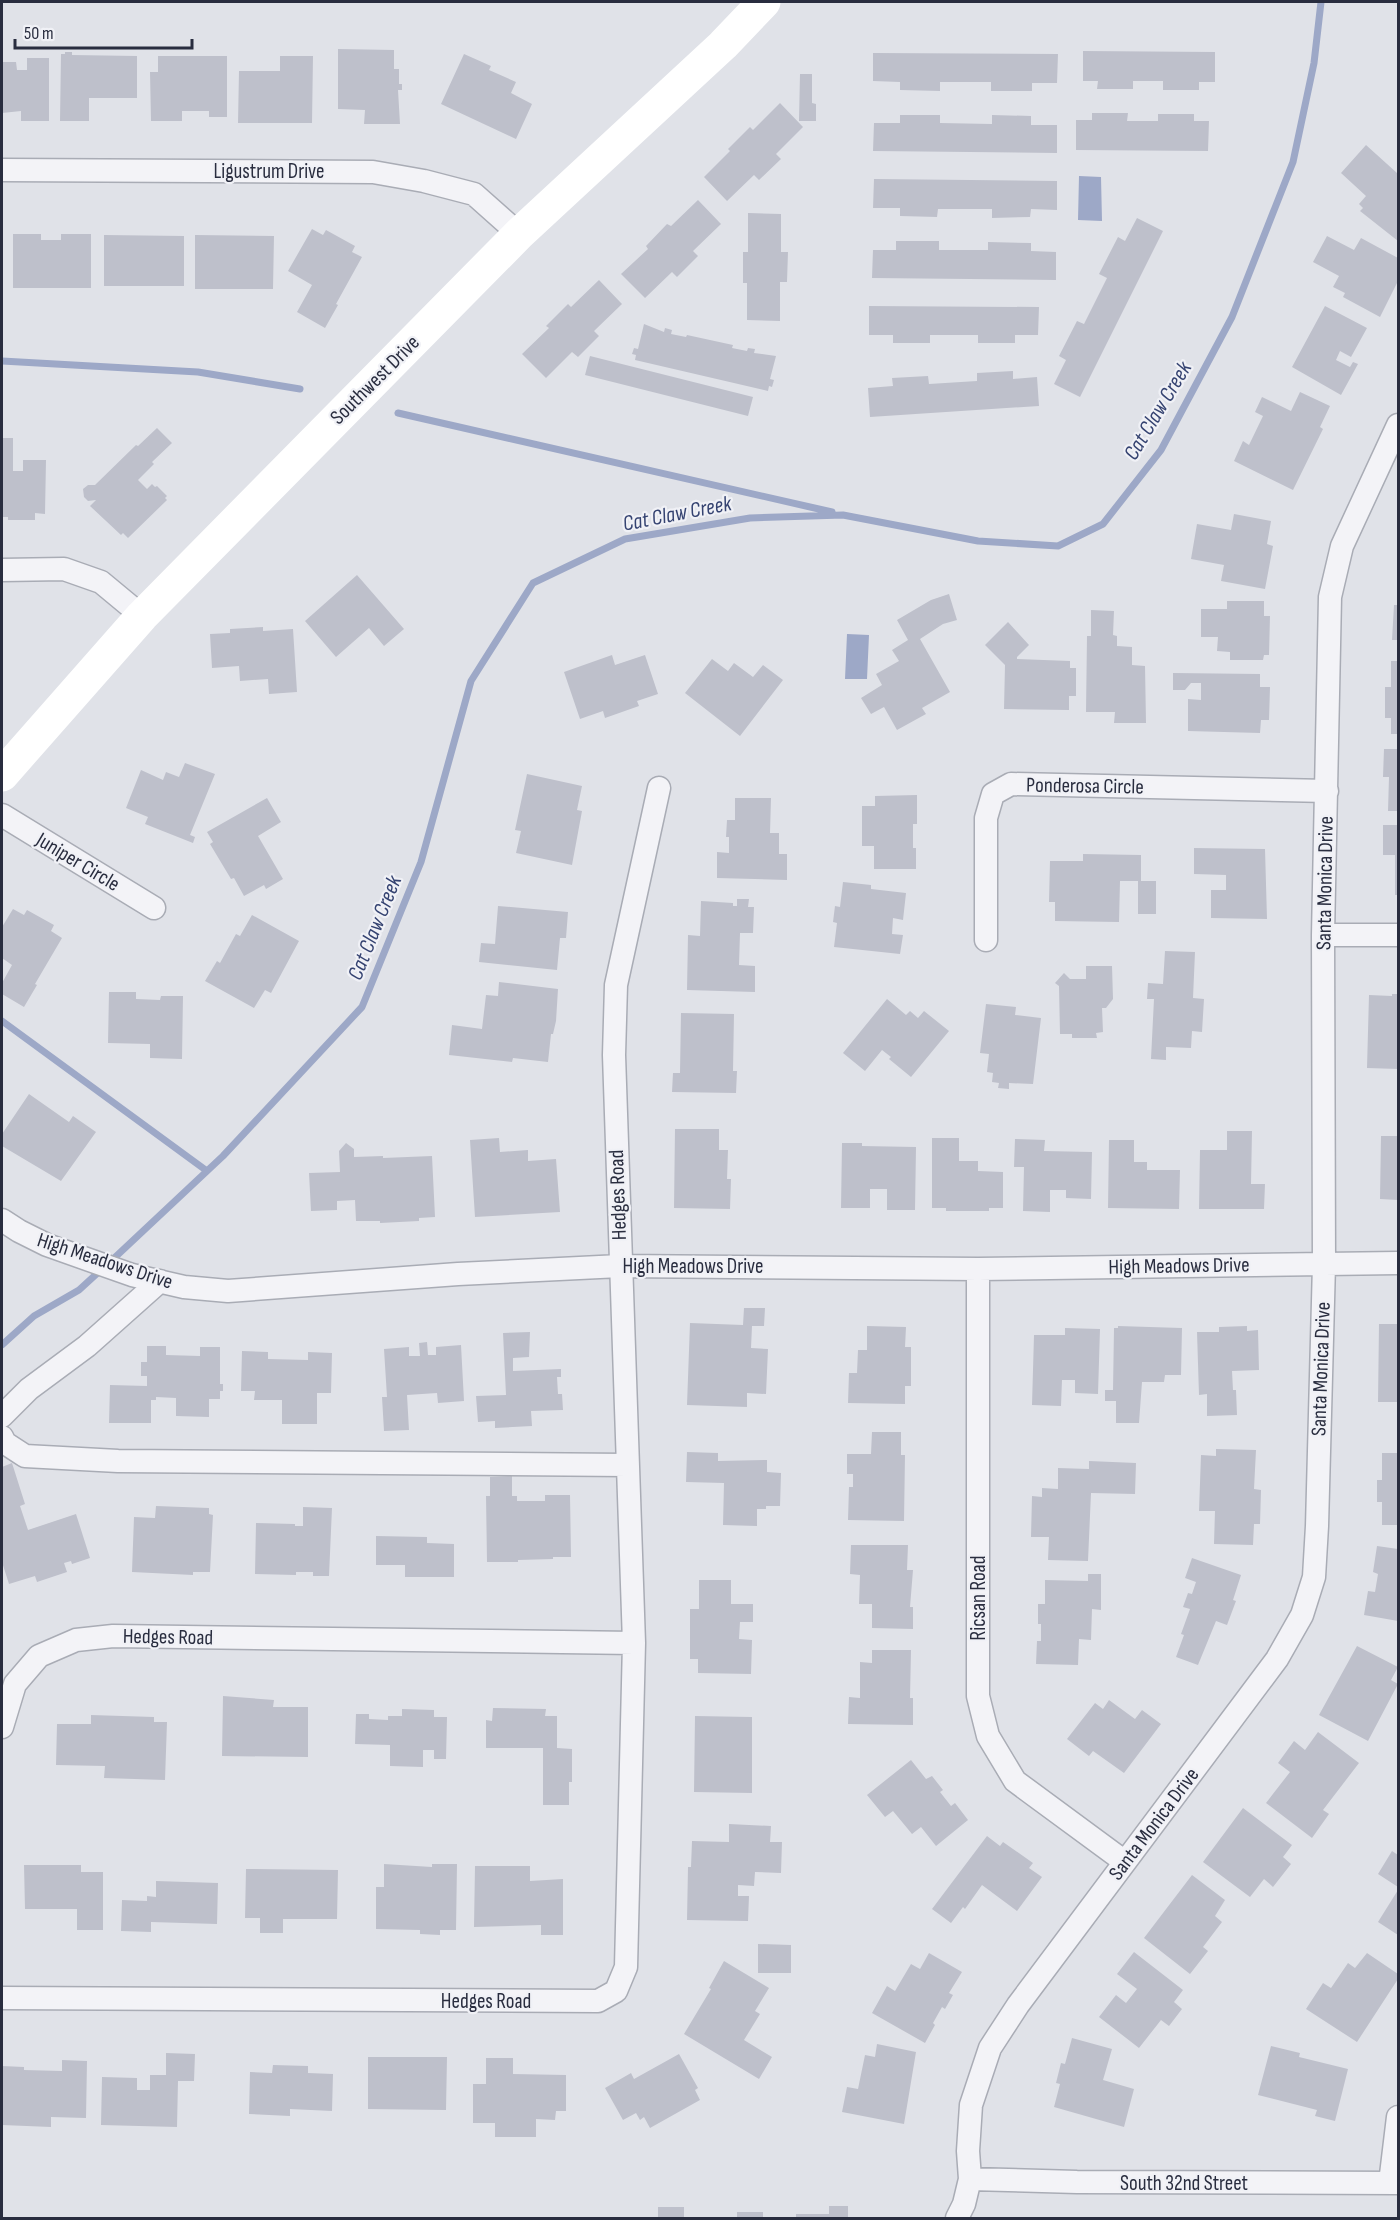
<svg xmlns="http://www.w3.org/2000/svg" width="1400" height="2220" viewBox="0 0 1400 2220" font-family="'Sofia Sans Condensed',sans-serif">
	<rect width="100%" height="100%" fill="#e0e2e8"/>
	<!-- water -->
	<path fill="#9da8c7" d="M1079,176L1101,177L1102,221L1078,220Z
		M847,634L869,635L867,679H845Z"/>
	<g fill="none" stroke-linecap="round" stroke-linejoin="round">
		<!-- stream -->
		<path stroke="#9da8c7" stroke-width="7" d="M2,361L198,372L300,389
			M398,413L832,512
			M2,1021L207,1171
			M110,1262L223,1156L362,1007L421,862L471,681L533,583L625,539L750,518L843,515L978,541L1058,546L1103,524L1161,450L1232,317L1293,162L1314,63L1321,2
			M2,1345L34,1316L79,1290L102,1269"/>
	</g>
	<!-- building -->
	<path fill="#bec0cb" d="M338,49L394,50V69H399V84H402V90H398L400,124H364L365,110L338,109Z
		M1083,51L1215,52V82H1199V90H1163V81H1133V89H1097L1098,81H1083Z
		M65,52H72V55L137,56V98H89V121H60L61,54H65Z
		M873,53L1058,54L1057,83H1032V91H991V82H940V91L900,90V82L873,81Z
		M464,54L491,66L489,70L516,82L511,93L532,104L516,139L441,104Z
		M158,56H227V117H209V111H182V121H151L150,72H158Z
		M280,56H313L312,123H238L239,71H280Z
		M27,58H49V121H21V111L2,113L3,62H16L17,70H27Z
		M800,74H812V103L816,104V121H799Z
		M780,103L803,127L776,154L781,159L759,180L754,175L727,201L704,177L730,151L728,149L750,127L753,130Z
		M1092,113H1128L1127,121H1158V114H1194V121H1209L1208,151L1076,150V120H1092Z
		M900,115H940V123L992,124V115L1031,116V125H1057V153L873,151L874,123H900Z
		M1366,145L1397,173L1398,172V241L1360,211L1363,208L1359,204L1366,196L1341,173Z
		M874,179L1057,181V210L1031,209L1030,217L992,218V209H938L937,217L900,216V208H873Z
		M698,200L721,224L693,251L698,256L677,277L672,272L645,298L621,274L648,249L646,246L667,224L671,226Z
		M748,213L781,214V252H788L787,282H780V321L747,320V283H743V252H748Z
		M1137,218L1163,231L1080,397L1054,384L1066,360L1059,356L1077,321L1084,324L1107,278L1099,274L1118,237L1125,241Z
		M312,229L323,235L326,230L355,246L352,252L362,257L336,304L338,305L325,328L297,312L312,285L288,271Z
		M13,234H41V240H61V234H91V288H13Z
		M104,235L184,236V286H104Z
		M195,235L274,236L273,289H195Z
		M1327,236L1354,250L1361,238L1398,258V281L1380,317L1343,297L1345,293L1333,287L1339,276L1313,262Z
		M896,241H939V250H988V242L1031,243V251L1056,252V280L872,278L873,250H896Z
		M599,280L622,304L594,331L599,336L578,357L572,352L546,378L522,354L549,328L546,326L568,304L571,307Z
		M869,306L1039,307L1038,335H1015V343H978V335H930V343H893V335H869Z
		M1325,306L1367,328L1351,357L1340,351L1336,360L1350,367L1353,362L1358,364L1341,395L1292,367Z
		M644,324L664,332L665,328L672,330L671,334L686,337L687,335L733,345L732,348L747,351L748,348L755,349L754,353L776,356L770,379L774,380L772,387L769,386L768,391L635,360L636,355L632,354L634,348L638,349Z
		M590,356L753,397L748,416L585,375Z
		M1013,371V379L1037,377L1039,406L870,417L868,388L893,386L892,378L928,376L929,384L977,381V373Z
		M1300,392L1330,406L1320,427L1323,429L1293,490L1234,461L1243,441L1249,445L1263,416L1255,412L1262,397L1291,411Z
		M157,428L172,443L152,462L154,464L138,480L147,489L152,484L155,487L157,486L167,496L165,498L167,500L128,538L123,533L121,535L90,506L96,500L88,501L84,497L83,489L88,485H95L136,445L138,446Z
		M2,438H13V471H23V460H46L45,514L35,513V520H8V517H2Z
		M1234,514L1271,521L1267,544L1273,546L1265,589L1221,581L1224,565L1191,559L1197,524L1231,530Z
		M357,575L404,629L384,646L369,628L336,657L305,621Z
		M949,594L957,620L943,624L920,639L950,692L922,708L926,714L897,730L884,707L871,714L861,698L882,685L876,674L899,661L892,650L908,640L897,620L931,600Z
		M1227,601H1264V616H1270L1269,655H1264L1263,660H1230V652L1217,651L1218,637H1201V609H1227Z
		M1394,605H1398V640H1392Z
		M1091,610L1114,611L1113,635L1117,636V646L1132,647V665L1145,666L1146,723H1114L1115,712H1086L1087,636H1091Z
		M1008,622L1029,645L1017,657V659L1070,661V668H1076V696H1069V710L1004,709L1005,665L985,645Z
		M263,627V631L293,629L297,692L269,694L268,679L240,681L239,666L212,668L210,634L230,633V629Z
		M612,655L615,665L645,655L658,694L637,701L639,706L605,718L603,711L580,719L564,672Z
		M712,659L728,671L734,663L753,677L763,665L783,680L740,736L685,693Z
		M1391,661H1398V734H1391V718H1385V687H1391Z
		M1173,673L1260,674V687H1270L1269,720H1261L1260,733L1188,731V699L1201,700V683H1191L1185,690H1173Z
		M1384,749H1398V811H1388L1389,777H1383Z
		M185,763L215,774L190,835L195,837L193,843L145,824L148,817L126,808L141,770L163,780L166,772L179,777Z
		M527,774L582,786L577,810L582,811L572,865L516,853L521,831L515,830Z
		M917,795V824H913V848H916V869H874V846H862V806H875V796Z
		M267,798L281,822L258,836L283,879L266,889L264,885L244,896L234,878L231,879L210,844L213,842L207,832Z
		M735,798H771L770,833H779V854H787V880L717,878V852L729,853V837H726L727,820H735Z
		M1383,825H1398V895H1395V855H1383Z
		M1194,848L1265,849L1267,919L1211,918V890H1226V875L1194,874Z
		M1083,854L1141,855V881H1156V914H1138V881H1120L1119,922L1055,921V902H1049L1050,861H1083Z
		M843,882L871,885V889L906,893L903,920L893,918L892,934L903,935L900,954L834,947L837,923L833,922L835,906L840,907Z
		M737,899H749L748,907H754L753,933H740L739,965L755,966V992L687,990L688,935L700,936L701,901L733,903V906H737Z
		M498,906L568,912L566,938H560L557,970L479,962L481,943L495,944Z
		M13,909L24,915L27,910L54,925L51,931L62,938L35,984L37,985L24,1007L2,994V983L12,965L2,958V927Z
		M252,915L299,941L271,993L265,990L254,1008L205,981L217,961L220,963L236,934L240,936Z
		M1165,951L1195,952L1193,998L1204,999L1202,1032L1192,1031L1191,1048L1166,1047V1060L1151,1059L1154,999H1147L1148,983L1163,984Z
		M1086,966H1112L1113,999L1106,1008H1102L1103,1032L1096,1033L1097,1038H1072V1034H1060L1059,986L1055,983L1064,973L1070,979H1086Z
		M499,982L558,989L556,1021L553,1034H551L548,1062L513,1058L512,1062L449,1055L452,1025L482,1029L486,995L498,996Z
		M109,992H136V999L160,1000L161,996H183L182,1059L150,1058V1044L108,1043Z
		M1392,994H1398V1069L1367,1068L1369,995L1392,996Z
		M887,999L906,1015L910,1011L918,1018L924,1011L949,1031L911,1077L889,1059L891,1057L882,1050L865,1071L843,1053Z
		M986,1004L1016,1007L1015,1015L1041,1018L1033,1084L1009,1083V1089L998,1088L999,1083L992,1082L993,1073L987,1072L989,1054L980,1053Z
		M681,1013L734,1014L733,1071H737L736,1093L672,1092L673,1073H680Z
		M29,1094L69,1122L73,1116L96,1132L61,1181L2,1146V1134Z
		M675,1129H719V1150H728L727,1179H731L730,1209L674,1208Z
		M1227,1131H1252L1251,1184H1265L1264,1209H1199L1200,1150H1227Z
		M1381,1136H1398V1200L1380,1199Z
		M499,1138L500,1152L528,1150V1161L556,1159L560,1212L475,1217L470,1140Z
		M932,1138H959V1161H978V1171L1003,1172V1208H989V1211H946V1208H932Z
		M1015,1139L1045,1140L1044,1151L1092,1152L1091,1199L1066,1198V1190H1050V1212L1023,1211L1024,1167H1014Z
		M1109,1140H1134V1162H1147V1170H1180L1179,1209L1108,1208Z
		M346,1143L354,1149V1157L383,1156V1158L432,1156L435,1217L419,1218V1221L380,1223V1221H356L355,1200L337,1201V1210L311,1211L309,1173L340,1172L339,1151Z
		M842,1143H862V1146L916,1147L915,1210H887V1189H870V1208H841Z
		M744,1308H765L764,1326H752L751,1348L768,1349L766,1394L747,1393V1407L687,1405L690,1323L743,1325Z
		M1379,1324H1398V1402H1378Z
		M867,1326L906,1327L905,1347H911V1386H905V1404L848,1403L849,1373H857L858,1350H867Z
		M1118,1326L1182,1328L1181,1375H1165L1164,1382H1142L1139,1423H1116V1401H1105V1390H1113L1114,1328H1118Z
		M1247,1326V1331L1258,1330L1259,1370L1232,1371L1233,1390H1236L1237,1415L1207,1416V1394L1199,1395L1197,1332H1219V1327Z
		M1065,1328L1100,1329L1098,1394L1075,1393V1380H1062L1061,1406L1032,1405L1034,1335H1065Z
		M530,1332L529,1357L513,1358V1371L561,1369V1377H557L558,1394H562L563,1410L531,1411L532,1426L495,1428V1421L478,1422L476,1396L506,1395L503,1333Z
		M427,1342L428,1355H436V1347L461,1345L464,1401L438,1403L437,1393L407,1395L409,1430L384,1431L382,1397H387L384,1349L409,1347V1356H420L419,1343Z
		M147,1346H166V1355L200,1356V1347H220V1384H223V1391H220V1399H209V1417L176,1416V1398L156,1397V1400H151V1423H109L110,1385L147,1386V1376H141V1362H147Z
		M242,1351L268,1352V1359L308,1360V1352L332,1353L331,1393H317V1424H282V1400H254L255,1391H241Z
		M872,1432H901V1455H905L904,1521L848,1520L849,1487H853V1474H847V1454H871Z
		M1216,1449L1256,1450L1254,1489L1261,1490L1260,1524H1254L1253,1545L1214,1544L1215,1511H1199L1201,1455L1216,1456Z
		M687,1452L718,1453V1461L767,1460V1472L781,1473L780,1506H766V1509H757V1526L723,1525L724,1483L686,1482Z
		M1382,1453H1398V1525H1382V1502H1377V1480H1382Z
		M1089,1461L1136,1463L1135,1494L1091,1493L1088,1561L1048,1560L1049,1537H1031L1032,1496L1042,1497V1488L1058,1489V1468L1089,1469Z
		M12,1463L25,1504L20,1506L28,1530L76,1514L90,1558L72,1564L71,1561L64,1563L67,1572L37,1582L35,1576L9,1584L2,1562V1467Z
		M512,1476V1496H517V1501H545V1495H570L571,1557H553V1559L518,1560V1562H487L486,1496H490V1477Z
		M156,1506L209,1508V1514L213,1515L210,1572H193V1575L132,1572L134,1517L155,1518Z
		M303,1507L332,1508L329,1576H313V1572H296V1575L255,1574L256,1523L295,1524V1526H303Z
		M376,1536L427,1537V1543L454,1544V1577H405V1565H376Z
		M851,1545H908L907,1570H913L910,1607H913V1629L872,1628V1604H859L860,1575L850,1574Z
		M1377,1546L1398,1549V1621L1364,1615L1368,1591L1375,1592L1378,1574L1373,1572Z
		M1192,1558L1241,1575L1233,1600L1236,1601L1227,1625L1216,1621L1198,1665L1176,1657L1184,1635L1181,1634L1190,1609L1183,1607L1188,1593L1192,1594L1196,1582L1185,1578Z
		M1088,1574H1101V1610L1092,1609L1091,1640L1079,1639L1078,1665L1036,1664L1037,1641H1041V1624H1038V1604H1045V1580L1088,1581Z
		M699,1580H731V1604H753V1622H740L739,1639L752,1640L751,1674L698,1673V1659H690V1609H699Z
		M1357,1646L1398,1667L1391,1680L1398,1684L1368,1741L1319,1715Z
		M872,1650H911L910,1698H913V1725L848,1724L849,1697L860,1698V1662L872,1663Z
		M223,1696L274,1700L273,1707H308V1757L222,1756Z
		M1109,1700L1135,1719L1142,1710L1161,1724L1124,1773L1093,1751L1089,1756L1067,1739L1095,1703L1103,1709Z
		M493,1708L546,1709L545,1716H557V1748L572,1749V1782H569V1805H543V1748H486V1720L492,1721Z
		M402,1709L434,1710V1717H447L446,1759H434V1750H423V1767L390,1766V1745L355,1744L356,1714H369V1719L388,1720V1716H402Z
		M91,1715L154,1717V1722H167L165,1780L104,1778L105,1766L56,1765L57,1724H91Z
		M695,1716L752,1717V1793L694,1792Z
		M1318,1732L1359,1763L1323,1810L1329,1814L1312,1838L1266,1803L1290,1772L1278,1763L1294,1741L1305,1750Z
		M911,1760L926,1779L932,1776L943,1790L940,1792L951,1806L955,1803L968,1820L936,1846L921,1827L912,1834L893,1811L885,1817L867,1795Z
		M1243,1808L1292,1845L1283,1857L1291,1864L1273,1887L1264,1879L1250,1897L1203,1862Z
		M729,1824L771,1826L770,1842H782L781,1873L755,1872L754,1886L738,1885V1896H749L748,1921L687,1920L688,1867H691L692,1841L729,1842Z
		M987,1836L1000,1846L1003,1842L1033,1863L1029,1868L1042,1877L1017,1911L982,1885L965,1909L963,1907L951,1923L932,1909Z
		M1392,1851L1398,1855V1887L1378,1874Z
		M384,1864L432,1867V1864H457L456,1930H440V1935L420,1934V1930L376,1929V1887H384Z
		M24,1865H81V1872H103V1930H77V1909H25Z
		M475,1866H530V1881L563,1879V1935H541V1925L474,1927Z
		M246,1869L338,1870L337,1919H283V1933H260V1918H245Z
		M1192,1875L1225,1900L1215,1916L1222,1922L1203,1947L1208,1951L1190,1974L1144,1938Z
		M156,1881L218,1883L217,1924L151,1922V1932L121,1931L122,1900L147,1901V1896L156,1897Z
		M1398,1890V1935L1378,1922Z
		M758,1944L791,1945V1973H758Z
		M1134,1952L1183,1990L1174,2002L1182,2009L1169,2026L1161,2020L1139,2048L1099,2017L1116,1995L1126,2003L1137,1989L1117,1974Z
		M929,1953L962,1972L949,1993L953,1995L945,2009L942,2007L933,2023L935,2025L925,2043L872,2013L887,1986L895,1991L911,1964L920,1969Z
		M1367,1953L1398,1974V1979L1357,2042L1306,2009L1323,1983L1331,1988L1348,1963L1355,1968Z
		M724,1961L769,1988L755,2011L760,2014L744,2040L772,2057L759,2079L684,2034L711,1989L709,1988Z
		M1072,2038L1112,2049L1103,2080L1134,2089L1124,2127L1054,2107L1060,2084L1056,2083L1061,2063L1065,2064Z
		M877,2044L916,2052L904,2124L842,2112L847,2087L858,2089L865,2055L875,2057Z
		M1271,2046L1300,2053L1299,2057L1348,2069L1335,2121L1315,2116L1317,2110L1258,2095Z
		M166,2053L195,2054L194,2081H178L177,2127L101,2125L102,2077L137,2078V2090H150V2075H166Z
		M679,2054L698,2088L695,2090L700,2100L650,2128L644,2117L640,2120L636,2113L623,2120L605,2088L631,2073L634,2079Z
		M368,2057H447L446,2110L368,2109Z
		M486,2058H513V2074L566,2075V2111H556L555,2120L536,2119V2137H495V2123H473V2084H486Z
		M62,2060L87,2061L86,2118L51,2117V2127L2,2125V2066L24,2067V2070L62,2071Z
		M273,2065L308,2066V2073L333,2074L332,2111L290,2109V2116L249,2114L250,2072L272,2073Z
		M829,2206H848V2218H796V2214H829Z
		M658,2207H684V2218H658Z
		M737,2212H763V2218H737Z"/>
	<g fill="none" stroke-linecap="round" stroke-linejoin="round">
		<!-- minor casing -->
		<g stroke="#a9acb5" stroke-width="25">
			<path id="minor" d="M2,170L373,172L424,181L474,194L519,234
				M2,570L64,569L101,582L142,616
				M2,815L154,908
				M1323,935H1398
				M986,940V818L993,794L1011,784L1327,791
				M2,1220L19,1231L47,1245L132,1275L184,1287L228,1291L458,1274L620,1266L978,1269L1398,1263
				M978,1269V1696L988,1736L1015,1781L1125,1862
				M2,1416L29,1389L87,1346L160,1281
				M2,1437L5,1443L25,1456L118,1461L627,1465
				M634,1643L614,1055L616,985L659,788
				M2,1727L15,1684L39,1656L76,1640L113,1636L634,1643L626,1967L616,1991L598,2001L2,1998
				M970,2179L1077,2182L1398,2183
				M1390,2183L1398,2117
				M957,2218L964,2204L970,2179L968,2151L971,2105L990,2048L1018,2005L1277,1659L1302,1615L1314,1577L1317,1526L1324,1264L1323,935L1330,597L1342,546L1398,425"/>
		</g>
		<!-- minor -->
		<use href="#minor" stroke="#f3f3f7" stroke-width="22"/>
		<!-- secondary -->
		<path stroke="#fff" stroke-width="33" d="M2,775L142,616L519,234L723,45L764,2"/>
	</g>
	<g text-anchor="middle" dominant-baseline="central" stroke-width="4.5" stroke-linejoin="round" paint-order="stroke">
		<!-- street labels -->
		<g font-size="21" fill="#292d3f" stroke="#f0f1f6">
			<text x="269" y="171">Ligustrum Drive</text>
			<text transform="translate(375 380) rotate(-45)">Southwest Drive</text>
			<text transform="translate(1085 786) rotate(1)">Ponderosa Circle</text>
			<text transform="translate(78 862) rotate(31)">Juniper Circle</text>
			<text transform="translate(1325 883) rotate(-89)">Santa Monica Drive</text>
			<text transform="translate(618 1195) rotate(-92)">Hedges Road</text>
			<text transform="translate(105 1261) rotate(18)">High Meadows Drive</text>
			<text x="693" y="1266">High Meadows Drive</text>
			<text transform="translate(1179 1266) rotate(-1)">High Meadows Drive</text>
			<text transform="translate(1321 1369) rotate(-88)">Santa Monica Drive</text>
			<text transform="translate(978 1598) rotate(-90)">Ricsan Road</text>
			<text transform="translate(168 1637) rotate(1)">Hedges Road</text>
			<text transform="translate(1154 1824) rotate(-53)">Santa Monica Drive</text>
			<text x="486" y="2001">Hedges Road</text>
			<text x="1184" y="2183">South 32nd Street</text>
		</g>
		<!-- water labels -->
		<g font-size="22" font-style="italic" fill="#354371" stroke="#f0f1f6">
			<text transform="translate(1158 411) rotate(-59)">Cat Claw Creek</text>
			<text transform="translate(677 514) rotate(-11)">Cat Claw Creek</text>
			<text transform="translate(375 928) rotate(-68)">Cat Claw Creek</text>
		</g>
	</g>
	<!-- border -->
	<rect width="1400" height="2220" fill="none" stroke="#292d3f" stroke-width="6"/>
	<!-- scale -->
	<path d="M15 39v9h177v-9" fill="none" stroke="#292d3f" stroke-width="3"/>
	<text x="24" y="39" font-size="18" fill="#292d3f" stroke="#f0f1f6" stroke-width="4.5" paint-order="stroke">50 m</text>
</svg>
